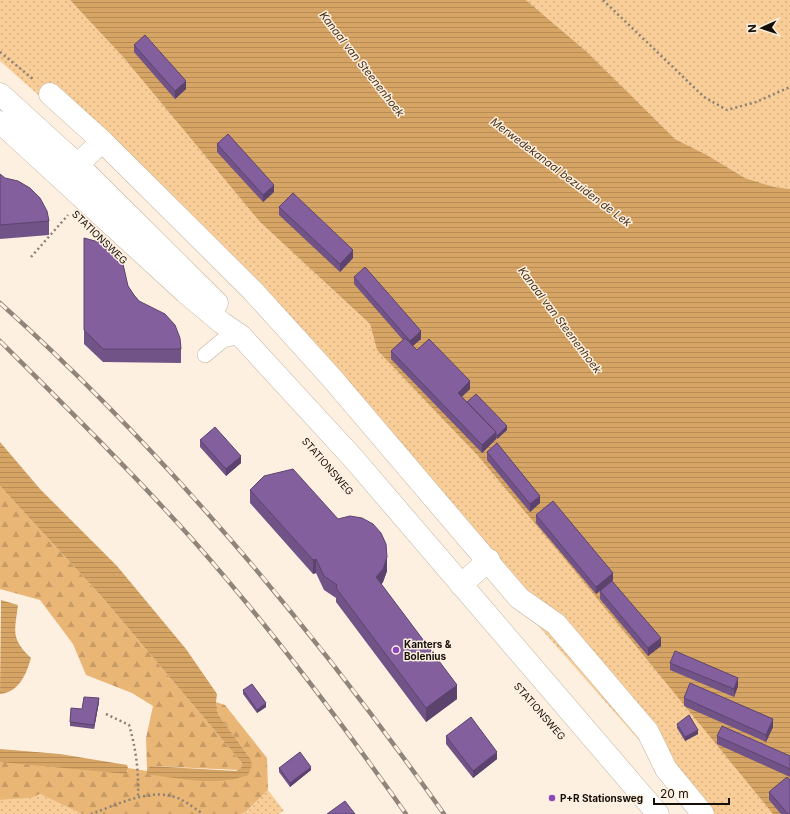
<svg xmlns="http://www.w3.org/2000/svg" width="790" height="814" viewBox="0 0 790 814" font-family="Inter,sans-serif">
	<defs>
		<pattern id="grass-dots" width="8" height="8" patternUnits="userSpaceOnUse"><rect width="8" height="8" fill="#f9cd97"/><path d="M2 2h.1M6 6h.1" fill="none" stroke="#d5af81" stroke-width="1.8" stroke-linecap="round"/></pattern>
		<pattern id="forest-firs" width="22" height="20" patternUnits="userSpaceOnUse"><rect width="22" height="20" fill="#eab676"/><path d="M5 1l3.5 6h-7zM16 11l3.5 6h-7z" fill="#c89b65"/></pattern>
		<pattern id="water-rules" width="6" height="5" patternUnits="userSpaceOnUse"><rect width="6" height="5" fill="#d6a464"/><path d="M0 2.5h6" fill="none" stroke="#b78c55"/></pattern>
	</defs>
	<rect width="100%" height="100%" fill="#fef0e1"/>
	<!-- grass -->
	<path fill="url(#grass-dots)" d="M0,0H70L124,58L260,222L370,324L377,350L478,456L572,568L773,814H704L244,291L129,175L0,61Z
		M526,0H790V189L774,187L745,178L707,155L675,139L587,52Z
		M268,790L284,811L278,814H241L247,812Z
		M40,794L82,814H0V800L31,798Z"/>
	<!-- forest -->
	<path fill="url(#forest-firs)" d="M0,486L102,597L242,763L241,768L239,770L150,766L147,769L146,738L153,706L132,693L86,675L73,644L40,600L0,589Z
		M216,702L225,705L267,758L268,790L246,812L241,814H82L40,794L31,798L0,800V758L128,772V768L147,771L150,775L240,778L250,758L218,714Z"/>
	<!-- water -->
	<path fill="url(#water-rules)" d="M70,0H526L587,52L675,139L707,155L745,178L774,187L790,189V814H773L572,568L478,456L377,350L370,324L260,222L124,58Z
		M0,442L40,489L117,566L186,649L217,694L216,702L218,714L250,758L252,765L248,775C218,787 181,778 150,775L147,773V769L150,766L236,771L241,768L242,763L102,597L0,486Z
		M1,600L18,605C15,631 10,638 31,658C26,675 19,692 0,694Z
		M0,749L60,754L127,765L128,768L127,774L0,762Z"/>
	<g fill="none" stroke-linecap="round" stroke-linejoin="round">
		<!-- service casing -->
		<g stroke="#c1b29f" stroke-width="16">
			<path id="service" d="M205,355L223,340L241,336"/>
		</g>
		<!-- minor casing -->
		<g stroke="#c1b29f" stroke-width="23">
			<path id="minor" d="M50,94L102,141
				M64,178L102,141L252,290L330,376L519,598L556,624L648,732L666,769L703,814
				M461,585L489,560"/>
		</g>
		<!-- secondary casing -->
		<g stroke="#c1b29f" stroke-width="23">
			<path id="secondary" d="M0,94L78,165L217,303
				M0,122L185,292L222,323L241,336L353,458L658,814"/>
		</g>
		<!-- path -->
		<path stroke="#897f74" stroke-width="2.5" stroke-dasharray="2 3" stroke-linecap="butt" d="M603,0L704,97L727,110L756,102L790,87
			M0,52L33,79
			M31,257L68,215
			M106,714L129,725C136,748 139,773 138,798
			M91,814C117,805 152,786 180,799C188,803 196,809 203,814"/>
		<!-- service -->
		<use href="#service" stroke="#fff" stroke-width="15"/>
		<!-- minor -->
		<use href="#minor" stroke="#fff" stroke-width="22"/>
		<!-- secondary -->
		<use href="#secondary" stroke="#fff" stroke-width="22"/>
		<!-- rail casing -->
		<g stroke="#8f857a" stroke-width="4.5">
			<path id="rail" d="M0,303C168,454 314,630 444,814
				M0,341C65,406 131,471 192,539C269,626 339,719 406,814"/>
		</g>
		<!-- rail -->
		<use href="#rail" stroke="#fef0e1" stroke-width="3" stroke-dasharray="9" stroke-linecap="butt"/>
	</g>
	<!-- wall -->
	<path fill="#715387" d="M134,45L186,89L175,99L134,52Z
		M217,144L274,192L263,202L217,152Z
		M0,174L49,221V235L0,239Z
		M279,207L353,258L340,272L279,215Z
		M84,238L128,286L134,295L181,349V363L103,362L84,344Z
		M354,277L421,339L413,346L417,350L470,389L462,397L467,402L507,430L497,439L496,438V439L482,453L391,359V351L403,340L354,284Z
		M200,440L241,463L226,476L200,447Z
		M487,452L540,503L530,512L487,460Z
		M250,490L338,519L387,571L383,582L381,585L457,699L426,722L336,602V598L324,590L316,573L313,574L250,503Z
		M536,515L613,580L612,581L661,646L648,656L600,599V591L596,594L536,523Z
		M670,663L738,686L734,697L670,670Z
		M243,690L266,707L257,713L243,694Z
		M684,698L773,727L766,742L684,706Z
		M99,702L94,729L70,726V722L82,709Z
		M677,724L698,734L685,741L677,728Z
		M446,736L497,759L473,778L446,744Z
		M717,736L790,756V777L717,744Z
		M279,768L311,770L290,787L279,772Z
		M769,792L790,814H781L769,800Z"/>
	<!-- shaded-wall -->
	<path fill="#5c436e" d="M186,81V89L175,99V91Z
		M274,185V192L263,202V195Z
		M353,250V258L340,272V264Z
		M421,331V339L410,348V341Z
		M470,381V389L458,400V393Z
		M507,426V430L497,439V436Z
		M496,432V439L482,453V445Z
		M241,456V463L226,476V469Z
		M540,496V503L530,512V504Z
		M387,557V571L383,582L376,591V577Z
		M316,559V573L313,574V560Z
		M613,573V580L596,594V587Z
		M661,638V646L648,656V648Z
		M738,678V686L734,697V689Z
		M457,685V699L426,722V708Z
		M99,698V702L94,729V725Z
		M266,703V707L257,713V710Z
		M773,719V727L766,742V735Z
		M698,730V734L685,741V737Z
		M497,752V759L473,778V771Z
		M311,767V770L290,787V783Z"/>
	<!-- building -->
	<path fill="#83609d" stroke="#5c436e" d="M145,35L186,81L175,91L134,45Z
		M228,134L274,185L263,195L217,144Z
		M0,174L5,178L18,181L30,188L40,198L47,211L49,221L0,225Z
		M293,193L353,250L340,264L279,207Z
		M84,238L99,242L112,249L123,264L128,286L134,295L139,301L165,314L175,325L180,338L181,349H103L84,330Z
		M365,267L421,331L410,341L354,277Z
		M405,338L417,350L429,339L470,381L458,393L496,432L482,445L391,351Z
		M476,394L507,426L497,436L496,434V432L467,402Z
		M215,427L241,456L226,469L200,440Z
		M497,443L540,496L530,504L487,452Z
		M293,469L338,519L350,516L362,518L373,524L381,533L386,544L387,557L383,569L376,577L457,685L426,708L336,588L337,585L324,576L316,559L313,560L250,490L264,476Z
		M553,501L613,573L596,587L536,515Z
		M612,581L661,638L648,648L600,591Z
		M675,651L738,678L734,689L670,663Z
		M690,683L773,719L766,735L684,698Z
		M252,684L266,703L257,710L243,690Z
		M84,697L99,698L94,725L70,722L71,708L82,709Z
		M689,715L698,730L685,737L677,724Z
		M471,717L497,752L473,771L446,736Z
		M722,726L790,756V769L717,736Z
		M300,752L311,767L290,783L279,768Z
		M787,777L790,780V814H788L769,792Z
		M345,801L355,814H327Z"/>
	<!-- markers -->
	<g fill="#8d47ba" stroke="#fef0e1" stroke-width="1.5">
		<circle cx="396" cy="650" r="4"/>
		<circle cx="552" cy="798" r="4"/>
	</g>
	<g text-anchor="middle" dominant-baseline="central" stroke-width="3" stroke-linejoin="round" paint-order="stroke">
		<!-- street labels -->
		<g font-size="10" fill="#150f09" stroke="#fef0e1">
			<text transform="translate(100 237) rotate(44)">STATIONSWEG</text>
			<text transform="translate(328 466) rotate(49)">STATIONSWEG</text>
			<text transform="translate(540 711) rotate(49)">STATIONSWEG</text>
		</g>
		<!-- poi labels -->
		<g font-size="10" font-weight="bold" fill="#150f09" stroke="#fef0e1" text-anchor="start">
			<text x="404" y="644">Kanters &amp;<tspan x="404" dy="12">Bolenius</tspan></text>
			<text x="560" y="798">P+R Stationsweg</text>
		</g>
		<!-- water labels -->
		<g font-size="11" font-style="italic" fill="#463115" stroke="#fef0e1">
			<text transform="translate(362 64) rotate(52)">Kanaal van Steenenhoek</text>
			<text transform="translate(561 172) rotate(37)">Merwedekanaal bezuiden de Lek</text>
			<text transform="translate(560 320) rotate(53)">Kanaal van Steenenhoek</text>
		</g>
	</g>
	<!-- north arrow -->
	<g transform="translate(762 28) rotate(267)" stroke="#fef0e1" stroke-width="3" paint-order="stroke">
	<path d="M0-3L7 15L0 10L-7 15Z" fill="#150f09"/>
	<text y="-6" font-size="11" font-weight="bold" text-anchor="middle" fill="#150f09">N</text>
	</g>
	<!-- scale -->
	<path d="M654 798v6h75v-6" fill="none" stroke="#150f09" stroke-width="2"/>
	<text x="660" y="798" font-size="12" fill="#150f09" stroke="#fef0e1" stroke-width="3" paint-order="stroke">20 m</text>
</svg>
